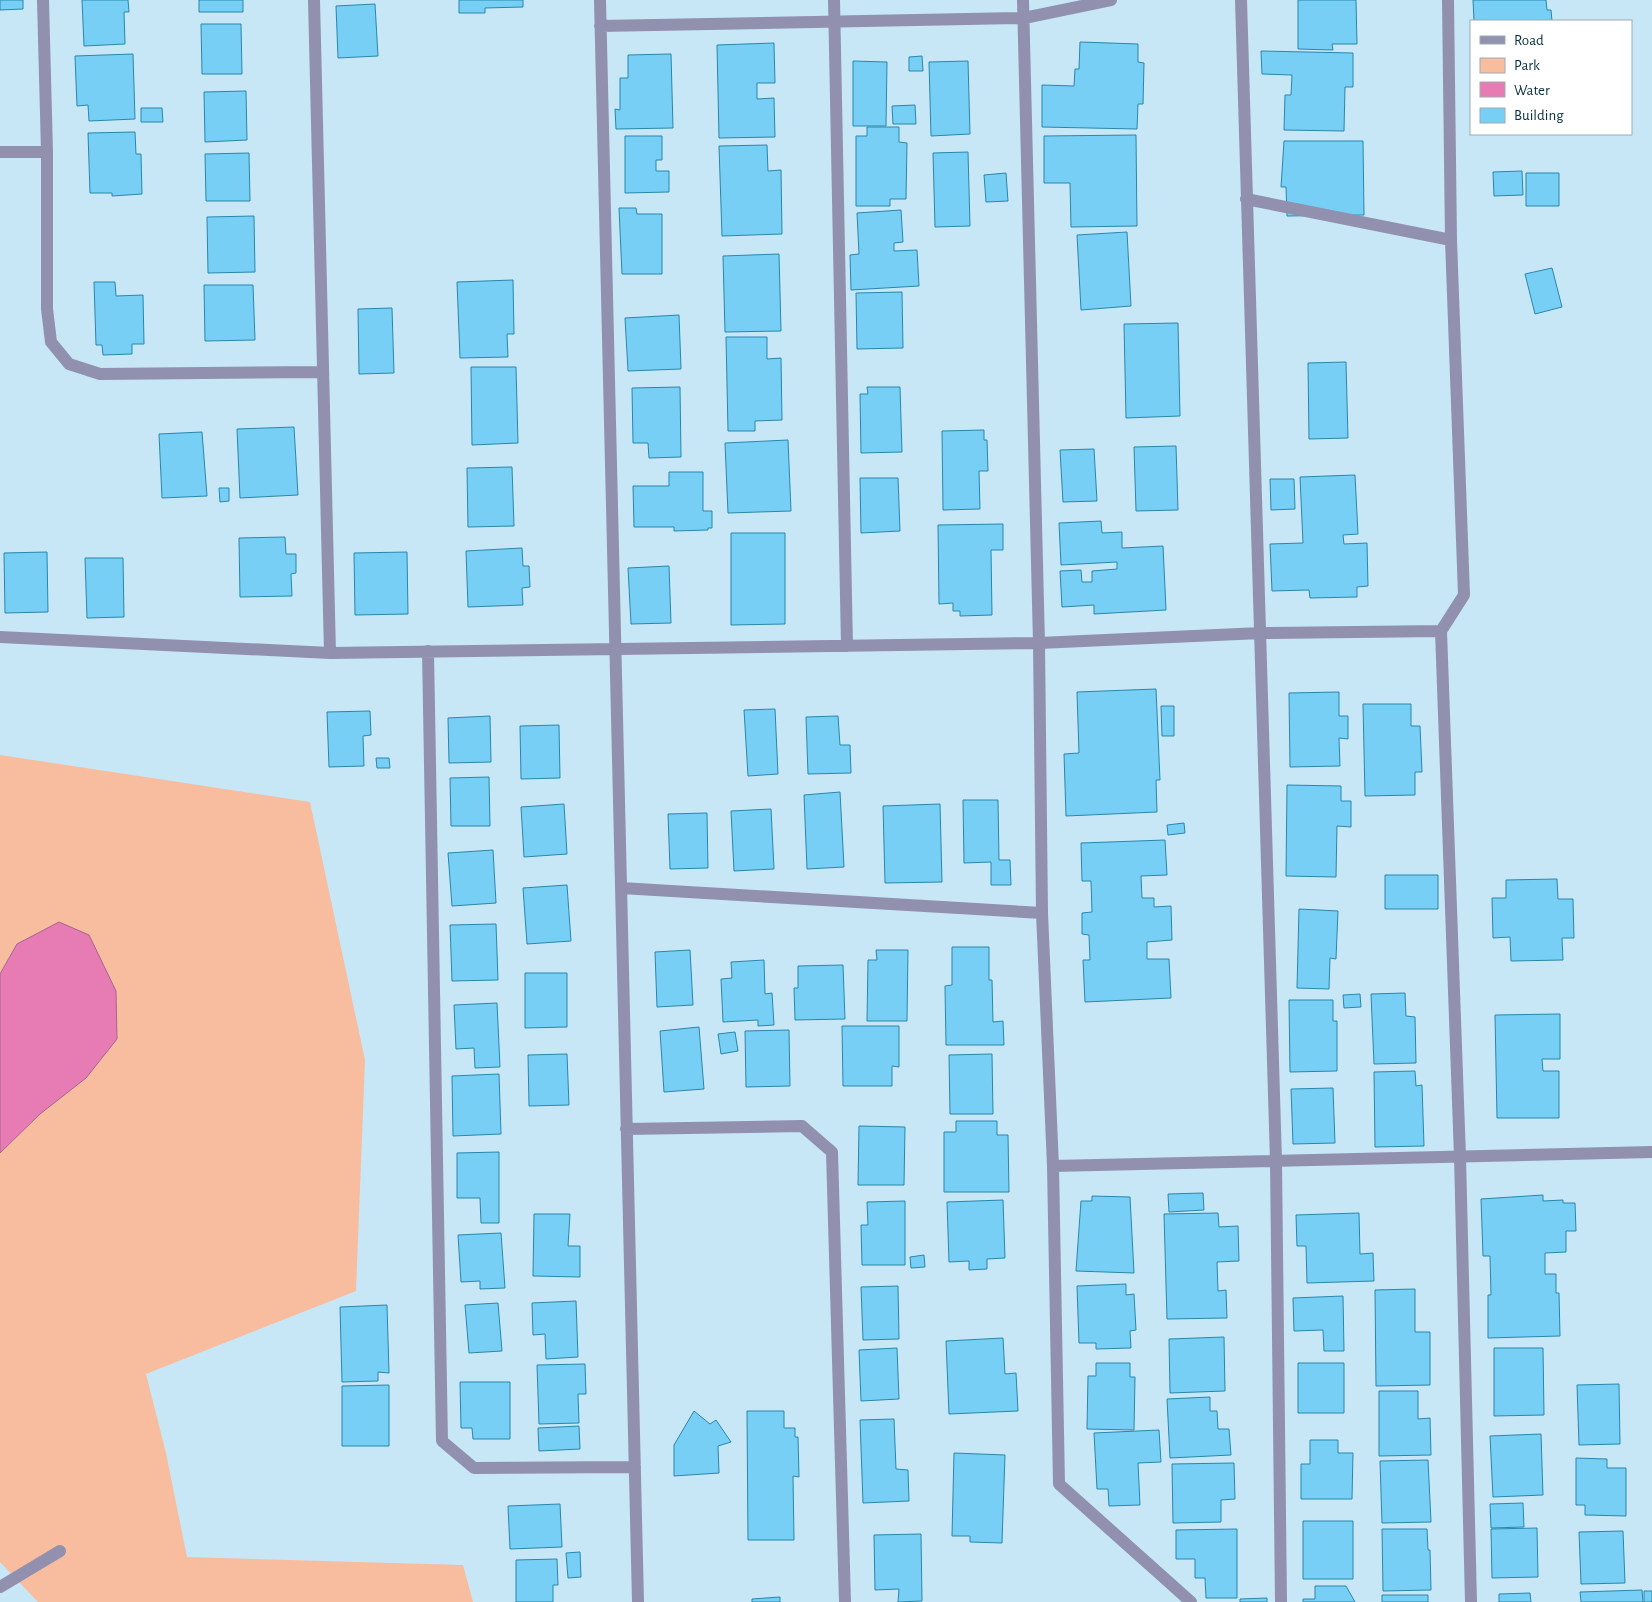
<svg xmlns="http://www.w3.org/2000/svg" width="1652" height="1602" viewBox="0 0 1652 1602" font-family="'Alegreya Sans',sans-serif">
	<rect width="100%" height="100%" fill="#c7e7f7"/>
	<!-- green -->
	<path fill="#f8bd9e" d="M0,755L310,802L365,1060L356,1291L146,1374L166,1453L187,1557L463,1565L473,1602H38L0,1562V1153L40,1114L86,1078L17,944L0,974Z"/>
	<!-- water -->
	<path fill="#e77cb4" stroke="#a46591" d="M59,922L89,935L116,991L117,1039L86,1078L40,1114L0,1153V974L17,944Z"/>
	<!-- building -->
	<path fill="#77cff5" stroke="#2987ab" d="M0,0H23V9L0,10Z
		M82,0H128L129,12H124L125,44L84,46Z
		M199,0H243V12H199Z
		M459,0H523V7L485,8V13H459Z
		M1298,0H1356L1357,44H1332L1333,50L1298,49Z
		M1473,0H1546L1547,10H1551L1552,21H1474Z
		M375,4L378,56L338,58L336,6Z
		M201,24H241L242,74H202Z
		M1080,42L1138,44V62L1144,63L1143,104H1138L1137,129L1042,127V85L1074,86L1075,69H1079Z
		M774,43L775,83H757V99L774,98L775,137L719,138L717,45Z
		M1261,51L1353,53V87H1345L1344,131L1284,130L1285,95H1291L1292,75L1262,74Z
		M133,54L135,119L89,121L88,105L77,106L75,56Z
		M671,54L673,128L616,129L615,109L620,110V78H628V55Z
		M922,56L923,71H909V57Z
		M853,61L887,62L886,126H853Z
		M968,61L970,134L931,136L929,62Z
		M246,91L247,140L205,142L204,92Z
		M915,105L916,124H893L892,106Z
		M141,108H162L163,122H141Z
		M867,127H899V142L907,143L906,199H890V206H856V136H867Z
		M135,132L136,154H141L142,194L112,196V193H90L88,133Z
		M1136,135L1137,226L1071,227L1070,183H1044V136Z
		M625,136H662V160H656V171H669V192L625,193Z
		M1284,141H1363L1364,215L1287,216L1286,187H1281Z
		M767,145L768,171L781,170L782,234L722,236L719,146Z
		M968,152L970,226L935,227L933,153Z
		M249,153L250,201H206L205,154Z
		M1522,171L1523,195L1494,196L1493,172Z
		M1006,173L1008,201L986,202L984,175Z
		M1526,173H1559V206H1526Z
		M619,208H636L637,214H662V274H622Z
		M901,210L903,242L894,243V251L917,250L919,286L851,290L850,255L859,254L857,213Z
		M254,216L255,272L208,273L207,217Z
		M1127,232L1131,306L1081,310L1077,235Z
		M779,254L781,331L725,332L723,256Z
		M1552,268L1562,307L1535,314L1525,274Z
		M513,280L514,334H507L508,357L460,358L457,282Z
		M94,282H115L116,296L143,295L144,344H132V354L103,355L102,345H96Z
		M204,285H253L255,340L205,341Z
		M902,292L903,348L857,349L856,293Z
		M392,308L394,373L359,374L358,309Z
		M679,315L681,369L628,371L625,318Z
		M1178,323L1180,416L1126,418L1124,324Z
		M726,337H767V359L781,358L782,420L755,421V431H728Z
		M1346,362L1348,438L1309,439L1308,363Z
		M471,367H516L518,443L472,445Z
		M680,387L681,457L649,458L648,443H633L632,388Z
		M867,387H900L902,452L861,453L860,394H868Z
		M294,427L298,495L240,498L237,429Z
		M984,430V440H987L988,471H979L980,509L943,510L942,431Z
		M202,432L207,496L162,498L159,434Z
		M788,440L791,511L728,513L725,443Z
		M1176,446L1178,510L1136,511L1134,447Z
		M1094,449L1097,501L1063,502L1060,450Z
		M512,467L514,526L468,527L467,468Z
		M669,472H703V511H712V528H708V530L674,531V527H634L633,486H669Z
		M1355,475L1358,534L1343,535L1344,544L1367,543L1368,586L1357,587V597L1310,598L1309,590L1272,591L1270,544L1303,543L1300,477Z
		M860,478H898L900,531L861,533Z
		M1270,479H1294L1295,509L1271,510Z
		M219,488H229V501L220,502Z
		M1101,521L1102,533L1122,532V548L1163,546L1166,610L1094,614V605L1062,607L1060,571L1081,570L1082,582H1092V571L1117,569V562L1061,565L1059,523Z
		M1003,524V550H991L992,615L960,616V611H953V603L939,604L938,525Z
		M731,533H785V624L731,625Z
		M285,537L286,554H296V573L291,574L292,596L240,597L239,538Z
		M522,548L523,566H529L530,587L522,588L523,605L468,607L466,551Z
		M47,552L48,612L5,613L4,553Z
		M407,552L408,614L355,615L354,553Z
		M85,558H123L124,617L87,618Z
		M669,566L671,623L631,624L628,568Z
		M1156,689L1160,780H1156L1157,812L1066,816L1064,754L1079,753L1077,692Z
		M1339,692V716H1348V739L1339,738L1340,766L1290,767L1289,693Z
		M1363,704H1411V726H1420L1422,772H1415V795L1365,796Z
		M1161,706H1174V736H1162Z
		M775,709L778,774L748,776L744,710Z
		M370,711L371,735L363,736L364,766L329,767L327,712Z
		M490,716L491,762L449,763L448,718Z
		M838,716L840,745H850L851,773L808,774L806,717Z
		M559,725L560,778L521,779L520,726Z
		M376,758H389L390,768H377Z
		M489,777L490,826H451L450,778Z
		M1287,785L1341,786V801H1351V827L1337,826L1336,877L1286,876Z
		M840,792L844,867L807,869L804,795Z
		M963,800H998L999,860H1010L1011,885H991V862L964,863Z
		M564,804L567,854L524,857L521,807Z
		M940,804L942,882L885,883L883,806Z
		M771,809L774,869L734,871L731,811Z
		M707,813L708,868L670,869L668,814Z
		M1184,823L1185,833L1168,835L1167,825Z
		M1165,840L1167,875L1141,876L1142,898H1154V907L1171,906L1172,940L1147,942V959H1169L1171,998L1085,1002L1083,960H1090L1089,935L1082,934V913L1092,912L1091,881H1082L1081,843Z
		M493,850L496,903L452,906L448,853Z
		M1385,875H1438V909H1385Z
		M1557,879L1558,899H1573L1574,938H1562L1563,960L1511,961L1510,937L1493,938L1492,898H1506V880Z
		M567,885L571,941L527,944L523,888Z
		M1299,909L1338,911L1336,959L1330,958L1329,989L1297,988Z
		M496,924L498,980L452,981L450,925Z
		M952,947H989V980H992L993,1022L1003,1021L1004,1045H946L945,986L952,985Z
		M690,950L693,1005L657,1007L655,952Z
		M876,950H908L907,1021H867L868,960H877Z
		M764,960L765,994L772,993L774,1025L758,1026V1020L723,1022L721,979L732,978L731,962Z
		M843,965L845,1019L795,1020L794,988H798V966Z
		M525,973H567V1027L525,1028Z
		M1405,993L1406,1016L1415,1017L1416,1063L1374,1064L1371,994Z
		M1360,994L1361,1007L1344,1008L1343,995Z
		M1289,1000H1333V1021H1337V1071L1290,1072Z
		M497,1003L500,1067L475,1068L474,1048L456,1049L454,1005Z
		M1560,1014V1059H1542L1543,1071H1559V1118H1497L1495,1015Z
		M842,1026H899V1067L892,1066V1086H843Z
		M699,1027L704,1089L664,1092L660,1031Z
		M789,1030L790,1086L746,1087L745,1031Z
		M735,1032L738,1051L721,1054L718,1034Z
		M567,1054L569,1105L529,1106L528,1055Z
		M992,1054L993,1114H950L949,1055Z
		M1415,1071L1416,1086L1422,1085L1424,1146L1375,1147L1374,1072Z
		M499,1074L501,1134L453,1136L452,1076Z
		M1333,1088L1335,1143L1293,1144L1291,1089Z
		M956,1121H997V1135H1008L1009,1192H944V1132H956Z
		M859,1126L905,1127L904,1185H858Z
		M499,1152V1223H481L480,1198H457V1153Z
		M1203,1193L1204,1210L1169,1212L1168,1194Z
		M1543,1195V1201L1563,1200V1203H1575L1576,1231H1566V1252L1545,1253V1274H1556V1293H1559L1560,1336L1488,1338V1295H1491L1490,1256H1483L1481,1199Z
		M1092,1196L1130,1197L1134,1273L1076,1271L1081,1201H1092Z
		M1003,1200L1005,1258L987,1259V1269L969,1270V1261L949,1262L947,1202Z
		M905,1201V1265H862L861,1225H868L867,1202Z
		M1218,1213L1219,1227L1238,1226L1239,1261L1217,1262L1218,1291L1226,1290L1227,1318L1167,1319L1164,1214Z
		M1359,1213L1360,1254L1373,1253L1374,1281L1307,1283L1306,1246H1297L1296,1215Z
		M534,1214H570L568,1246H580V1277L533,1276Z
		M501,1233L505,1288L480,1289V1281L461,1282L458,1235Z
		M924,1255L925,1267L911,1268L910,1257Z
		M1126,1284V1295L1134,1294L1136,1330L1130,1331L1131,1348L1096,1349V1343H1079L1077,1286Z
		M898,1286L899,1339L863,1340L861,1287Z
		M1415,1289V1332H1430V1385L1376,1386L1375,1290Z
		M1343,1296L1344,1351H1324L1323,1330L1294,1331L1293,1298Z
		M576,1301L578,1357L546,1359L545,1334L533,1335L532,1303Z
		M498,1303L502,1351L469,1353L465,1305Z
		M387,1305L389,1373L378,1372V1381L342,1382L340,1307Z
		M1224,1337L1225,1391L1170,1393L1169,1339Z
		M1003,1338L1005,1374L1016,1373L1018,1411L949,1414L946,1341Z
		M897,1348L899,1399L861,1401L859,1350Z
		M1494,1348H1543L1544,1415L1494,1416Z
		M1096,1363H1130V1377H1135L1134,1430L1087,1429L1088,1376H1096Z
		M1298,1363H1344V1413H1298Z
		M585,1364L586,1394H578L579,1423L539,1424L537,1365Z
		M460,1382H510V1439H473L472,1428H461Z
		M1619,1384L1620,1444L1579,1445L1577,1385Z
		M389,1385V1446H342V1386Z
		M1379,1391H1418V1419L1430,1418L1431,1455L1379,1456Z
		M1210,1397V1411H1217L1218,1429H1229L1231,1455L1170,1458L1167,1399Z
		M694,1411L710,1424L716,1420L731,1442L718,1446L719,1473L674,1476V1445Z
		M747,1411H784V1428H795V1437H798L799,1477L793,1476L794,1540H748Z
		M894,1419L896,1469L908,1470L909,1501L863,1503L860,1420Z
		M579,1426L580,1449L539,1451L538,1428Z
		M1159,1430L1161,1462L1138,1463L1140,1505L1109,1506L1108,1489H1097L1094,1433Z
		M1541,1434L1543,1495L1493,1497L1490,1436Z
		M1310,1440H1338V1453H1353L1352,1499H1301V1464H1310Z
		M954,1453L1005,1455L1002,1543L970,1542V1536H952Z
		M1576,1458L1607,1459V1468H1626V1516L1585,1515V1505H1576Z
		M1428,1460L1431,1522L1382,1523L1380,1461Z
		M1234,1463L1235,1499L1221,1500V1522L1173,1523L1172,1464Z
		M1523,1503L1524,1527L1491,1528L1490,1504Z
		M560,1504L562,1547L510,1549L508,1506Z
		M1303,1521H1353V1579H1303Z
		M1537,1528L1538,1577L1492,1578L1491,1529Z
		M1237,1529V1598H1206L1205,1578H1195V1559H1176V1530Z
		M1382,1529H1427L1428,1550H1430L1431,1590L1383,1591Z
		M1623,1531L1625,1583L1581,1584L1579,1532Z
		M921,1534L922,1601L898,1602L899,1589L875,1590L874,1535Z
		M580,1552L581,1577L568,1578L566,1553Z
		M557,1559L558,1585H553V1602H516V1560Z
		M1315,1586H1346L1355,1602H1303V1599H1315Z
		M1642,1590L1643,1602H1581L1580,1592Z
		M1644,1591H1652V1602H1644Z
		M1530,1593L1531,1602H1499V1594Z
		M1382,1595H1428V1602H1382Z
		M780,1597V1602H752V1599Z
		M1267,1598V1602H1240V1599Z"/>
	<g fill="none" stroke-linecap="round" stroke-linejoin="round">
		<!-- street -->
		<path stroke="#9290af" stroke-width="12" d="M43,0L47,152V309L51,342L69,364L100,374L323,372
			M314,0L330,653
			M600,0L638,1602
			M834,0L847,646
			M1023,0L1039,643L1042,913L1053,1166L1059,1484L1191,1602
			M1241,0L1276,1161L1281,1602
			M1448,0L1451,240L1464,595L1441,631L1460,1157L1471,1602
			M600,26L1024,18L1111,0
			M0,152H47
			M1246,199L1451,240
			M0,637L330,653L1039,643L1261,633L1441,631
			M428,651L442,1441L474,1468L635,1467
			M621,888L1042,913
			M626,1129L802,1126L832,1152L845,1602
			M1053,1166L1652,1152
			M0,1587L60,1551"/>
	</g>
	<!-- legend -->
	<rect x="1470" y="20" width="162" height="115" fill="#ffffff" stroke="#9cacb2"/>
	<rect x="1480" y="36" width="25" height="8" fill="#9290af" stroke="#9cacb2"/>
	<text x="1514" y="45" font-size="15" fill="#08303f">Road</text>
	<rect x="1480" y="58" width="25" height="15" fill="#f8bd9e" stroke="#9cacb2"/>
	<text x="1514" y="70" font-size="15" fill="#08303f">Park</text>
	<rect x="1480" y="82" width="25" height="15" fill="#e77cb4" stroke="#9cacb2"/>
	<text x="1514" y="95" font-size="15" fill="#08303f">Water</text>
	<rect x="1480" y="108" width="25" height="15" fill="#77cff5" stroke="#9cacb2"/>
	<text x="1514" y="120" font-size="15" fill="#08303f">Building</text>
</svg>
